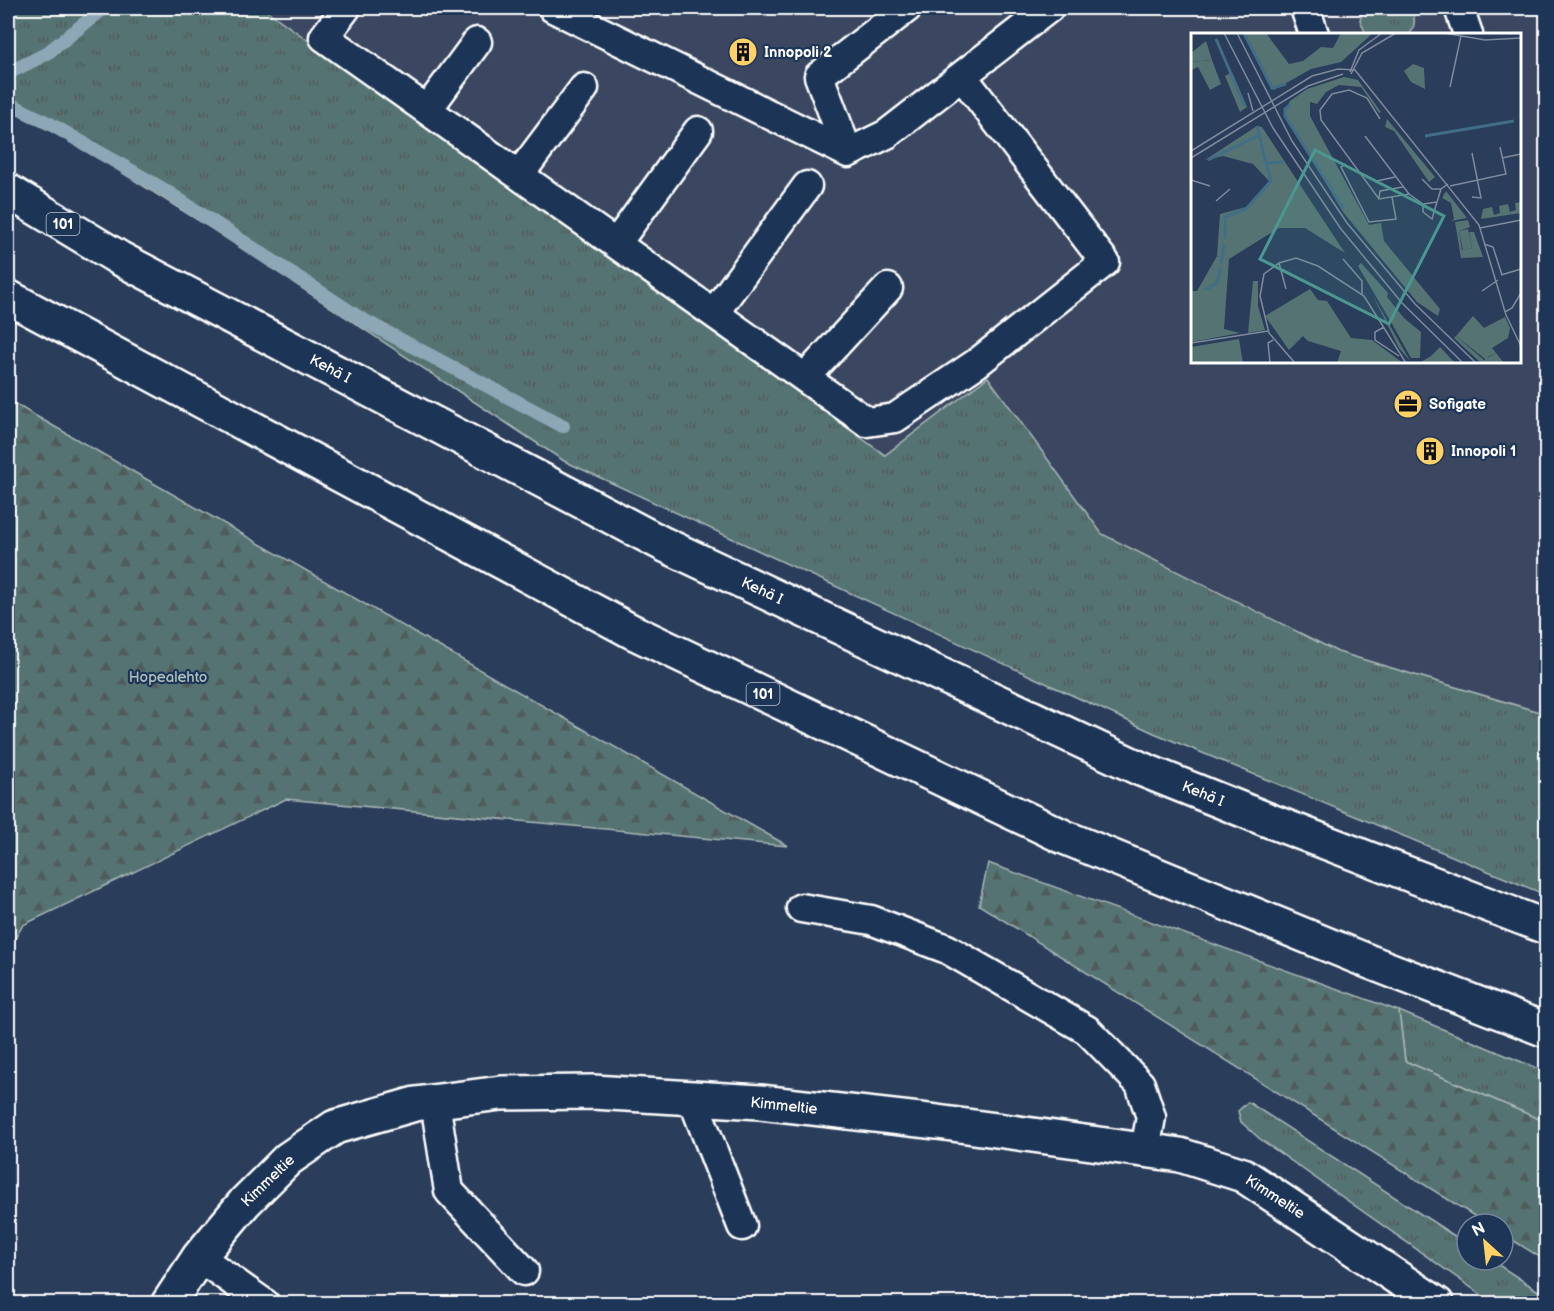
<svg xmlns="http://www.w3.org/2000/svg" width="1554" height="1311" viewBox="0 0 1554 1311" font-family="'Balsamiq Sans',sans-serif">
	<defs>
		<pattern id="grass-tufts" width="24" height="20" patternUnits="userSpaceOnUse" patternTransform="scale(1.5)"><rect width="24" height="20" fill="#557372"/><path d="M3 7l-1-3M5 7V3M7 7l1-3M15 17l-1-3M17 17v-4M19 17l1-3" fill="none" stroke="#505c5b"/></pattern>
		<pattern id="forest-firs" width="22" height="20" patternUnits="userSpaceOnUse" patternTransform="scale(1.5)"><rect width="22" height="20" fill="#557372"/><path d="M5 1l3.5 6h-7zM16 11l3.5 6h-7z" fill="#505c5b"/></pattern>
	</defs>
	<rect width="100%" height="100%" fill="#2a3d5b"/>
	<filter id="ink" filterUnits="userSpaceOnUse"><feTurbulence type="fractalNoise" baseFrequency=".0167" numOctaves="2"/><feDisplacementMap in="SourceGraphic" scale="12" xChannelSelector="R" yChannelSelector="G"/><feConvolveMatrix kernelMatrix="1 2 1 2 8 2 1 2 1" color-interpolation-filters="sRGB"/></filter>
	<g filter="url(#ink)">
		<!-- built -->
		<path fill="#3a4660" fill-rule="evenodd" d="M263,8H1546V800L885,455ZM1192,34H1520V362H1192Z"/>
		<!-- grass -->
		<path fill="url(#grass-tufts)" stroke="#aab9b8" stroke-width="1.5" d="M8,8H263L885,455L988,377L1102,534L1338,652L1546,714V895L1154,733L564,461L212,229L8,101Z
			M1363,8H1412C1415,17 1416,26 1410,34H1366L1360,20Z
			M1399,1011L1546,1072V1122L1405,1061Z
			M1248,1102L1467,1244V1260H1491L1546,1296V1303H1493L1260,1139L1241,1122L1238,1111Z"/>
		<!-- forest -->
		<path fill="url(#forest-firs)" stroke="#aab9b8" stroke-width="1.5" d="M8,400L788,846L286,799L23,925L8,951Z
			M988,863L1399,1011L1405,1061L1546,1122V1261L1503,1234V1224H1487L979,905Z"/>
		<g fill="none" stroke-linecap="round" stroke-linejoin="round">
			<!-- stream -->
			<path stroke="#8da7b7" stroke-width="14" d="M8,73L46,54L104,8
				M8,103L52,125L163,189L363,320L563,426"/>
			<!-- service casing -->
			<g stroke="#fff" stroke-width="33">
				<path id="service" d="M346,8L324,37L867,422L895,418L977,363L1105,262L962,76
					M553,8L848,153L887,134L1049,8
					M1305,8L1314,34
					M1459,8L1468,34
					M427,110L477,42
					M848,153L819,76L907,8
					M519,175L584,88
					M616,244L698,131
					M714,313L807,186
					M805,378L888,288
					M801,908L871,920L947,949L1087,1030L1140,1084L1151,1117L1145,1150
					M692,1097L742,1226
					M435,1102L449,1191L524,1271
					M199,1257L265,1304"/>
			</g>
			<!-- minor casing -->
			<g stroke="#fff" stroke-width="38">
				<path id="minor" d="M168,1304L199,1257L245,1202L288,1159L335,1127L415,1104L501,1093L593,1092L760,1102L937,1122L1180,1155L1243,1175L1437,1304"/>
			</g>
			<!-- trunk casing -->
			<g stroke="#fff" stroke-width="38">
				<path id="trunk" d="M8,191L119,258L663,544L1141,769L1268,820L1546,927
					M8,297L631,631L1064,837L1370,962L1546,1030"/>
			</g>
			<!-- service -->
			<use href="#service" stroke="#1d3557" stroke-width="28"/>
			<!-- minor -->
			<use href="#minor" stroke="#1d3557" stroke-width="33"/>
			<!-- trunk -->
			<use href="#trunk" stroke="#1d3557" stroke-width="33"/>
		</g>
	</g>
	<!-- icons -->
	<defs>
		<g id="building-disc" transform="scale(1.5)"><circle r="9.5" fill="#ffd166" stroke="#1d3557"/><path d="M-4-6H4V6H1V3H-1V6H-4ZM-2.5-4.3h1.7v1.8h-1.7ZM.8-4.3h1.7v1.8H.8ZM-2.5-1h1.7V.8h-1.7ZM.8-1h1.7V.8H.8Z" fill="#111"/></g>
		<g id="office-disc" transform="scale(1.5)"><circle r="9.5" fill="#ffd166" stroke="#1d3557"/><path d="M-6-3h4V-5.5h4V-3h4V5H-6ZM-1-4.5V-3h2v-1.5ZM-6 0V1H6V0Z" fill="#111"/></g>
	</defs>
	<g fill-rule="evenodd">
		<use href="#building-disc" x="743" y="52"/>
		<use href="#office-disc" x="1408" y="404"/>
		<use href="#building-disc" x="1430" y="451"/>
	</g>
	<g text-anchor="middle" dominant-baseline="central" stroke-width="4.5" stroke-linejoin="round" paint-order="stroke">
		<!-- shield labels -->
		<g fill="#1d3557" stroke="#bbc2cd" stroke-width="1.5">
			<rect x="46.5" y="213" width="33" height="22" rx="4.5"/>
			<rect x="746.5" y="683" width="33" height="22" rx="4.5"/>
		</g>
		<g font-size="14" font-weight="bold" fill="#fff">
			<text x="63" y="224">101</text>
			<text x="763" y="694">101</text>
		</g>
		<!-- poi labels -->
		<g font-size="15" font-weight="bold" fill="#fff" stroke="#1d3557" text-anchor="start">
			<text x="764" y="52">Innopoli 2</text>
			<text x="1429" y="404">Sofigate</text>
			<text x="1451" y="451">Innopoli 1</text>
		</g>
		<!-- street labels -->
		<g font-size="15" fill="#fff" stroke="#1d3557">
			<text transform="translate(330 369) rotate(28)">Kehä I</text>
			<text transform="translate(762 591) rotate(25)">Kehä I</text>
			<text transform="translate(1203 794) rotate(22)">Kehä I</text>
			<text transform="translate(784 1106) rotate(6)">Kimmeltie</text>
			<text transform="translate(268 1181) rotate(-44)">Kimmeltie</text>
			<text transform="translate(1275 1197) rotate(33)">Kimmeltie</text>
		</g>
		<!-- park labels -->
		<g font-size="15" fill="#b2c0c0" stroke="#1d3557">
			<text x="168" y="677">Hopealehto</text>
		</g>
	</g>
	<!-- overview -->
	<g transform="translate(1191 33)">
		<rect width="330" height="330" fill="#2a3d5b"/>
		<path d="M51,0H75L98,31L112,28L130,14L142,15L150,0H182L150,29L120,36L83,57ZM21,27L30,51L19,57L7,34L0,37V29ZM153,44L167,47L190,79L188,80L170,54L148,52L135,59L126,71L119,69V83L178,192L190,190L193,208L249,276L247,283L226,269L152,179L93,79L99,68L116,56ZM196,86L244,144L238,149L203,98L194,94ZM255,158L276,185L260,188L263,186L260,170L251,165ZM330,169V180L290,186L292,176L301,174L303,182L309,180L308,173L317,171L319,179L325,177L324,170ZM277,187L279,194L268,198L271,217L281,215L278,199H283L292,224L270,225L264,189ZM62,248H67V273L74,297L57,300ZM181,261L218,326V327L208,315ZM200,289L216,304L229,325H220ZM265,303L293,327L305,320L313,330H290L263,305ZM249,314L264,330H228L240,323Z" fill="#557372"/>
		<path d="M15,8L21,27L0,29V20ZM41,39L56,74L49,79L34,43ZM66,93L71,94L154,220L114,195H88L38,226L26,223L29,181L55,174L78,148L62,131L32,123L14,127ZM170,230L197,260L196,264L213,285L230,299L229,325L200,289L167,233ZM282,283L293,295L314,284L319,295L317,305L301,315L305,320L297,324L298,329L265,303Z" fill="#557372"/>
		<path d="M222,31L233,35L234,56L220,49L213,38ZM277,196L281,215L272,217L268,198ZM26,223L38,226L33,296L49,300L0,309V258H6ZM119,256L127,267L136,268L160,305L181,307L212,330H146L150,318L117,308L112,303L98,317L74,283ZM48,306L52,330H0V314Z" fill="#557372"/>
		<path fill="none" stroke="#416d87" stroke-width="3" d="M53,0L81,55L95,51M25,6L54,73M99,72L94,76V83L153,176M66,93L75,130L93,129M234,103L323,88M17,127L70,101M34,206V184L55,176L80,148L75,130M30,231L33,211M14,257L26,250L30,234"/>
		<path fill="none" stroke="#7f8b9d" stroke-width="1.5" d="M33,0L82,95L150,196L211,270L272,330M46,0L101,108L156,190L224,271L285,330M253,0L294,7L330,5M159,39L168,17L191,0M160,41L171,20L205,0M259,54L270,3M57,60L62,78M189,86L176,65L158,57L141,61L129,77L130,87L188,166L218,161M174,103L218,161L232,171L246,169L250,156L257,151M0,118L121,43L147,36L164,37L288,192L315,282L330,313M0,125L117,53L152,41M311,125L330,121M155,131L150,134L178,189L205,186L201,164M231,146L241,156H250M0,147L19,153M186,148L204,144M259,153L315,141L309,114M281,164L290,165L281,120M188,165L189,158L212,154M25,168L39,156M232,171V179L241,186L246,169M289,195L330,187M293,211L302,214L311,242M152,226L171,248V261M88,230L95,256M310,242L330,236M291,258L307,247M314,279L321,275L330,260M193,294L184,299V307L208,323M0,310L77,298M79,330L77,310L82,307M104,330L78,300L69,263L73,241L88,230L105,225L127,233L173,263L215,330"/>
		<path fill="#4b9892" fill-opacity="0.15" stroke="#4b9892" stroke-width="3" d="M124,117L253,183L198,291L69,226Z"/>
		<rect width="330" height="330" fill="none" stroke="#fff" stroke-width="3"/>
	</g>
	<!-- margin -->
	<rect width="1554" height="1311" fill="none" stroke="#1d3557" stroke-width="30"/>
	<rect x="15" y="15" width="1524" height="1281" fill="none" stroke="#fff" stroke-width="2" filter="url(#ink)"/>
	<!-- north arrow -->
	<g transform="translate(1485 1242) rotate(333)"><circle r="28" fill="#1d3557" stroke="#77869a" stroke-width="1.5"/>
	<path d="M0-4.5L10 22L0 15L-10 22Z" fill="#ffd166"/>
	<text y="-9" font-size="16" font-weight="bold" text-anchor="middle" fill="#ffffff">N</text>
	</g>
</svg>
